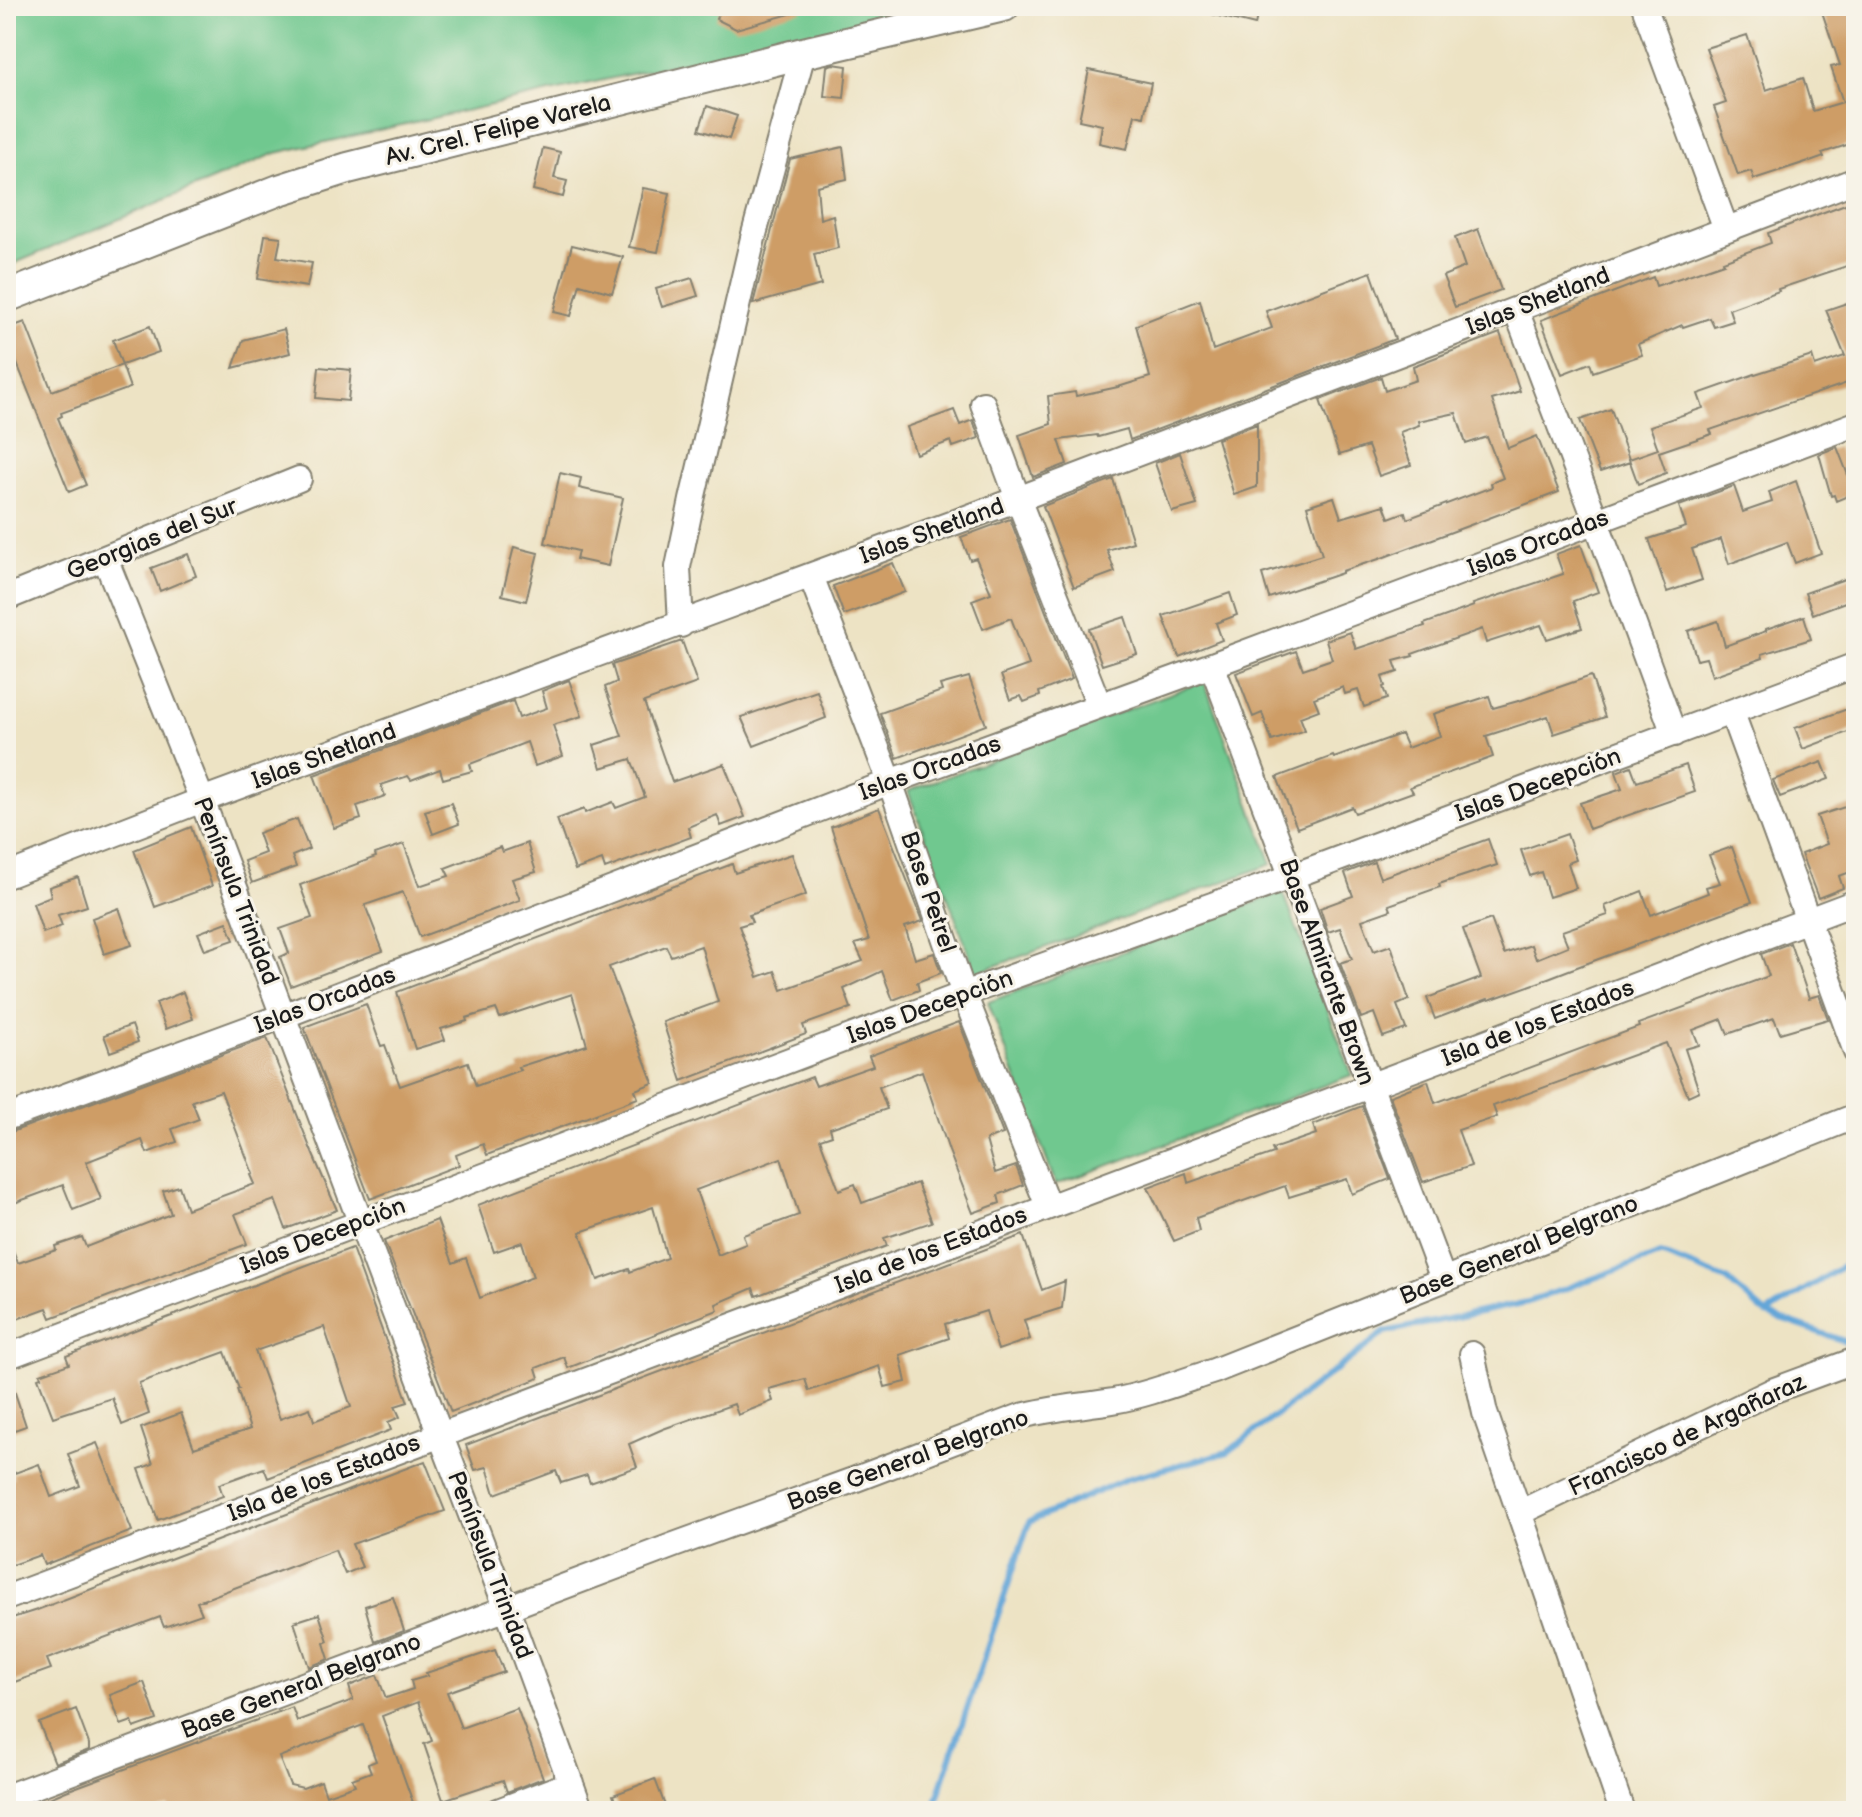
<svg xmlns="http://www.w3.org/2000/svg" width="1862" height="1817" viewBox="0 0 1862 1817" font-family="'Balsamiq Sans',sans-serif">
	<rect width="100%" height="100%" fill="#f7f3e8"/>
	<filter id="ink" filterUnits="userSpaceOnUse"><feTurbulence type="fractalNoise" baseFrequency=".0125" numOctaves="2"/><feDisplacementMap in="SourceGraphic" scale="16" xChannelSelector="R" yChannelSelector="G"/><feConvolveMatrix kernelMatrix="1 2 1 2 8 2 1 2 1" color-interpolation-filters="sRGB"/></filter>
	<filter id="wash" filterUnits="userSpaceOnUse"><feTurbulence type="fractalNoise" baseFrequency=".006" numOctaves="4" result="noise"/><feDisplacementMap in="SourceGraphic" scale="32" xChannelSelector="R" yChannelSelector="G"/><feGaussianBlur stdDeviation="1.8" result="paint"/><feColorMatrix in="noise" values="0 0 0 0 0 0 0 0 0 0 0 0 0 0 0 0 0 1.4 0 .05"/><feComposite in="paint" operator="in"/></filter>
	<g filter="url(#wash)">
		<rect width="100%" height="100%" fill="#ede3c4"/>
		<!-- green -->
		<path fill="#6fc88f" stroke="#467256" stroke-width="2" d="M6,6H936L276,153L6,267Z
			M1204,681L1272,864L976,973L908,791Z
			M1283,892L1352,1075L1056,1185L988,1002Z"/>
		<g fill="none" stroke-linecap="round" stroke-linejoin="round">
			<!-- stream -->
			<path stroke="#63a6d8" stroke-width="6" d="M1766,1314L1856,1258
				M933,1811L1029,1522L1126,1479L1228,1452L1385,1332L1528,1302L1661,1254L1727,1280L1766,1314L1853,1344"/>
		</g>
		<g id="blocks">
			<!-- building -->
			<path fill="#ce9d66" fill-rule="evenodd" d="M721,6H801V11L736,29L716,19Z
				M1203,6H1259L1255,25L1203,12Z
				M1820,6H1856V142L1822,153L1824,157L1810,162L1809,161L1754,179L1751,171L1738,175L1714,107L1726,103L1706,48L1747,35L1766,90L1803,78L1813,111L1843,102L1831,67L1840,65Z
				M833,64L847,66L844,98L824,96L827,66Z
				M1089,70L1151,83L1144,117L1135,115L1127,149L1099,143L1102,125L1079,120Z
				M707,106L737,116L729,139L699,130Z
				M843,147L847,179L817,186L820,219L833,215L838,248L814,254L821,285L753,304L790,159Z
				M543,148L560,152L554,178L567,181L563,197L533,190Z
				M643,188L670,193L658,252L629,247Z
				M1856,200V263L1778,289L1779,291L1729,309L1733,321L1714,327L1710,318L1683,327L1682,325L1638,344L1642,355L1593,372L1590,363L1562,374L1541,320L1653,277L1656,286L1724,263L1723,261L1771,243L1768,233Z
				M1478,229L1501,290L1455,307L1443,276L1465,267L1455,238Z
				M265,235L281,237L277,257L312,263L307,287L258,279Z
				M572,245L623,257L612,293L580,284L571,316L554,312Z
				M1371,272L1395,339L1130,440L1127,429L1098,437L1097,435L1059,440L1067,464L1033,477L1019,435L1051,424L1048,396L1075,392L1076,396L1118,387L1150,377L1136,325L1200,300L1213,350L1272,328L1266,311Z
				M692,278L698,296L662,307L656,289Z
				M1856,300V380L1710,430L1712,434L1659,452L1666,473L1638,484L1629,459L1658,449L1650,426L1703,408L1698,394L1755,374L1812,356L1815,366L1845,356L1826,310Z
				M25,322L52,391L122,365L130,388L61,413L62,416L58,418L86,485L69,492L6,336V329Z
				M150,326L159,352L122,365L113,340Z
				M284,329L290,353L233,368L243,340Z
				M1500,333L1520,391L1492,400L1508,448L1537,436L1559,492L1379,559L1342,571V573L1269,598L1262,574L1322,555L1307,506L1334,497L1341,518L1384,505L1389,518L1405,512L1407,519L1492,487L1491,483L1503,478L1487,437L1466,444L1456,413L1418,421L1419,425L1400,432L1411,465L1379,476L1368,446L1339,455L1320,400L1381,377L1385,391L1416,380L1413,366Z
				M319,367L351,370L348,401L316,398Z
				M1611,409L1630,462L1600,472L1580,420Z
				M954,410L960,425L973,420L979,438L953,447L951,441L916,454L907,427Z
				M1257,424V487L1234,495L1217,439Z
				M1837,447L1855,493L1836,501L1834,495L1831,496L1819,454Z
				M1180,453L1197,505L1172,512L1155,463Z
				M560,473L581,478L579,488L623,498L608,566L576,559L578,551L545,543Z
				M1113,479L1133,542L1107,550L1115,572L1074,587L1043,506Z
				M1796,481L1821,553L1795,563L1787,542L1729,564L1721,539L1692,549L1702,580L1667,592L1649,539L1686,527L1679,506L1734,486L1743,512L1772,502L1769,492Z
				M1010,519L1072,679L1039,692L1040,696L1024,702L1021,696L1010,700L1001,675L1029,665L1011,618L983,629L972,600L991,593L976,558L970,560L961,537Z
				M1581,545L1598,592L1573,601L1582,628L1547,639L1541,625L1486,643L1482,629L1412,654L1413,656L1394,661L1398,672L1382,677L1385,686L1383,687L1387,699L1364,707L1358,690L1345,694L1343,687L1314,698L1319,710L1300,717L1305,730L1272,741L1262,713L1253,717L1236,673L1296,651L1303,669L1332,659L1326,640L1350,632L1356,649L1425,626L1424,624L1474,606L1473,604L1563,574L1556,554Z
				M514,547L538,553L526,601L502,595Z
				M188,554L196,576L160,591L151,568Z
				M893,563L905,592L844,615L833,586Z
				M1856,575V598L1813,614L1805,593Z
				M1230,593L1237,615L1216,623L1222,640L1179,657L1163,616Z
				M1804,616L1811,639L1762,654L1763,658L1712,676L1706,658L1697,660L1688,631L1718,621L1725,646L1766,631V629Z
				M1125,617L1137,654L1102,665L1089,629Z
				M682,641L697,683L644,702L672,782L724,764L745,817L721,826L717,815L688,827L691,837L605,869L602,860L575,870L557,819L584,809L585,813L613,802L616,808L645,797L631,759L601,768L594,745L622,736L605,687L617,682L612,665Z
				M1591,676L1605,717L1554,734L1548,716L1486,736L1493,757L1410,787L1413,792L1355,813L1352,807L1297,828L1277,777L1333,756L1334,758L1401,734L1407,748L1440,736L1433,714L1489,696L1493,708L1522,700Z
				M969,677L986,725L897,758L880,713L942,691L940,685Z
				M569,680L582,716L553,725L563,756L535,766L527,742L470,764L472,771L443,779L440,769L411,780L408,776L381,785L385,796L357,806L361,819L334,828L314,775L513,701L519,718L547,708L542,691Z
				M817,691L826,718L754,746L741,717Z
				M1850,708L1856,729L1803,749L1795,728Z
				M1822,762L1829,779L1780,797L1773,780Z
				M1686,765L1695,792L1589,829L1580,803L1622,789L1616,772L1631,766L1637,782Z
				M451,803L459,824L433,834L425,811Z
				M1851,805L1856,820V870L1839,876L1843,888L1818,898L1801,854L1827,844L1817,816Z
				M879,808L923,921L905,927L915,959L934,953L941,973L917,982L919,990L893,1000L882,971L844,989L851,1008L803,1025L806,1034L682,1081L663,1022L718,1002L701,946L671,956L666,946L609,967L653,1083L635,1090L638,1098L487,1155L483,1144L456,1155L459,1165L370,1199L304,1027L366,1004L381,1046L385,1045L400,1086L468,1062L476,1086L520,1070L518,1067L587,1045L572,994L500,1018L496,1009L466,1018L467,1021L441,1029L445,1040L415,1049L397,992L732,864L735,873L792,854L806,895L749,915L752,922L739,926L758,977L775,971L782,990L863,961L855,944L869,940L831,827Z
				M297,819L309,849L292,856L296,867L252,883L244,861L265,853L258,833Z
				M191,827L212,886L155,907L134,850Z
				M1567,834L1576,860L1568,863L1576,888L1549,897L1541,872L1530,876L1521,850Z
				M1488,839L1497,865L1439,884L1440,887L1389,905L1391,910L1362,920L1374,951L1391,945L1409,1000L1397,1005L1406,1029L1383,1037L1374,1013L1361,1018L1340,963L1352,959L1340,928L1328,932L1320,908L1353,896L1345,873L1374,862L1380,878Z
				M527,843L536,872L512,879L520,900L420,937L403,892L365,905L383,951L291,986L280,957L289,953L280,929L312,918L300,885L376,857L375,854L404,844L419,886L449,876L445,868L500,847L502,852Z
				M1732,847L1752,902L1569,970L1543,980V981L1489,1000L1488,999L1435,1019L1427,998L1481,978L1463,929L1491,919L1504,954L1531,945L1536,959L1568,946L1562,931L1608,915L1605,906L1642,891L1651,915L1708,893L1706,887L1720,883L1709,855Z
				M78,877L87,906L58,915L62,926L43,933L33,903L51,896L49,887Z
				M119,908L132,945L104,954L92,918Z
				M227,922L234,940L205,950L198,933Z
				M1790,943L1809,998L1819,995L1828,1019L1780,1033L1774,1018L1728,1034L1722,1019L1693,1030L1699,1045L1685,1049L1699,1091L1688,1096L1666,1043L1493,1106L1497,1117L1458,1130L1471,1166L1423,1182L1390,1096L1428,1081L1435,1103L1639,1027L1638,1024L1769,976L1761,954Z
				M183,992L193,1019L166,1029L156,1003Z
				M959,1022L1003,1134L986,1140L995,1173L1016,1166L1023,1185L998,1195L1000,1203L973,1213L949,1151L922,1071L879,1087L887,1109L830,1128L832,1135L820,1139L839,1190L855,1184L862,1203L917,1183L932,1222L884,1238L887,1246L756,1296L753,1288L716,1304L718,1310L568,1368L564,1357L536,1368L539,1378L451,1412L384,1241L437,1220L453,1263L466,1258L480,1298L533,1277L522,1242L494,1252L478,1205L812,1077L816,1086L873,1066L869,1056ZM781,1158L799,1215L743,1235L746,1244L718,1255L696,1190ZM653,1207L667,1258L630,1272L629,1269L598,1280L580,1232Z
				M132,1025L138,1042L110,1052L104,1035Z
				M267,1038L311,1150L337,1210L286,1229L275,1200L235,1214L247,1244L51,1318L47,1308L6,1323V1235H7L18,1263L56,1250L55,1246L82,1237L86,1247L171,1214L163,1191L179,1186L187,1209L255,1184L251,1175L253,1174L221,1091L192,1101L199,1119L172,1129L177,1142L147,1153L142,1140L86,1162L101,1199L73,1210L63,1185L6,1206V1134Z
				M1362,1106L1390,1179L1352,1194L1347,1179L1289,1197L1285,1186L1196,1218L1199,1231L1174,1241L1148,1187L1186,1173L1188,1183L1274,1153L1272,1149L1316,1134L1313,1125Z
				M1023,1235L1042,1290L1065,1281L1062,1308L1024,1320L1030,1339L998,1350L986,1311L945,1324L949,1338L900,1355L906,1382L885,1387L879,1366L809,1391L805,1379L769,1389L773,1401L738,1415L734,1404L663,1429L629,1444L637,1467L590,1483L587,1475L561,1483L556,1471L495,1494L487,1467L475,1470L466,1445Z
				M352,1248L408,1402L395,1406L400,1417L388,1422L391,1430L268,1478L264,1468L219,1484L223,1496L158,1520L139,1469L153,1464L141,1428L181,1413L194,1448L250,1429L237,1389H239L225,1352L139,1383L149,1414L122,1425L112,1398L53,1417L38,1378L41,1377L40,1374L69,1364L66,1356ZM324,1327L351,1407L314,1421L310,1408L280,1419L255,1351Z
				M6,1375H9L26,1426L6,1433Z
				M97,1443L132,1531L44,1565L40,1555L6,1567V1480L14,1479L12,1474L39,1464L51,1497L80,1486L68,1454Z
				M425,1461L445,1511L352,1544L362,1567L345,1574L335,1550L197,1602L202,1614L164,1627L160,1617L47,1659L51,1669L6,1685V1620L37,1610Z
				M393,1597L404,1631L375,1642L365,1606Z
				M319,1614L328,1641L324,1643L329,1659L309,1667L294,1622Z
				M495,1650L504,1672L447,1692L461,1728L517,1708L543,1778L507,1792L503,1780L443,1800L424,1744L432,1741L418,1702L382,1716L416,1811H170L168,1806L156,1811H19L66,1791L292,1707L297,1721L353,1700L349,1686L377,1675L386,1698L413,1689L411,1681L428,1676L426,1673ZM363,1725L376,1761L368,1764L371,1772L352,1779L355,1785L326,1795L321,1781L303,1788L290,1785L279,1757Z
				M144,1682L157,1720L134,1728L132,1721L121,1725L110,1695Z
				M76,1709L89,1744V1750L55,1763L39,1723Z
				M655,1779L667,1811H619L613,1795Z"/>
		</g>
	</g>
	<g filter="url(#ink)">
		<use href="#blocks" fill-opacity="0" stroke="#848070" stroke-width="2"/>
		<g fill="none" stroke-linecap="round" stroke-linejoin="round">
			<!-- minor casing -->
			<g stroke="#848070" stroke-width="28">
				<path id="minor" d="M1644,6L1726,229
					M1516,310L1596,521L1674,734
					M983,404L1018,499L1099,705
					M105,558L202,800L440,1434L507,1609L581,1811
					M811,576L890,782L964,994L1048,1206
					M6,598L299,479
					M681,625L678,567L692,500L753,238L803,53
					M1212,665L1443,1279
					M1732,713L1856,1052
					M6,876L202,800L1018,499L1856,180
					M6,1118L283,1016L890,782L1212,665L1856,424
					M1472,1354L1485,1413L1622,1811
					M6,1357L964,994L1293,876L1856,665
					M1519,1513L1772,1391L1856,1360
					M6,1598C622,1365 1241,1138 1856,902
					M6,1797L674,1545L856,1479L1021,1416C1051,1408 1082,1406 1113,1401C1147,1395 1180,1382 1214,1371L1856,1116
					M498,1811L571,1783"/>
			</g>
			<!-- major casing -->
			<g stroke="#848070" stroke-width="34">
				<path id="major" d="M6,297L279,190L348,168L803,53L1004,6"/>
			</g>
			<!-- minor -->
			<use href="#minor" stroke="#fff" stroke-width="24"/>
			<!-- major -->
			<use href="#major" stroke="#fff" stroke-width="30"/>
		</g>
	</g>
	<g text-anchor="middle" dominant-baseline="central" stroke-width="6" stroke-linejoin="round" paint-order="stroke">
		<!-- street labels -->
		<g font-size="24" fill="#1c1c1c" stroke="#f7f3e8">
			<text transform="translate(498 130) rotate(-14)">Av. Crel. Felipe Varela</text>
			<text transform="translate(1538 301) rotate(-21)">Islas Shetland</text>
			<text transform="translate(932 531) rotate(-20)">Islas Shetland</text>
			<text transform="translate(152 539) rotate(-22)">Georgias del Sur</text>
			<text transform="translate(1538 543) rotate(-21)">Islas Orcadas</text>
			<text transform="translate(324 756) rotate(-20)">Islas Shetland</text>
			<text transform="translate(930 768) rotate(-20)">Islas Orcadas</text>
			<text transform="translate(1538 785) rotate(-20)">Islas Decepción</text>
			<text transform="translate(236 891) rotate(69)">Península Trinidad</text>
			<text transform="translate(928 892) rotate(71)">Base Petrel</text>
			<text transform="translate(1327 972) rotate(70)">Base Almirante Brown</text>
			<text transform="translate(325 1000) rotate(-21)">Islas Orcadas</text>
			<text transform="translate(930 1007) rotate(-20)">Islas Decepción</text>
			<text transform="translate(1538 1023) rotate(-21)">Isla de los Estados</text>
			<text transform="translate(323 1236) rotate(-21)">Islas Decepción</text>
			<text transform="translate(931 1250) rotate(-21)">Isla de los Estados</text>
			<text transform="translate(1519 1250) rotate(-22)">Base General Belgrano</text>
			<text transform="translate(1687 1435) rotate(-25)">Francisco de Argañaraz</text>
			<text transform="translate(908 1460) rotate(-20)">Base General Belgrano</text>
			<text transform="translate(324 1478) rotate(-21)">Isla de los Estados</text>
			<text transform="translate(490 1565) rotate(69)">Península Trinidad</text>
			<text transform="translate(301 1686) rotate(-21)">Base General Belgrano</text>
		</g>
	</g>
	<!-- margin -->
	<rect width="1862" height="1817" fill="none" stroke="#f7f3e8" stroke-width="32"/>
</svg>
